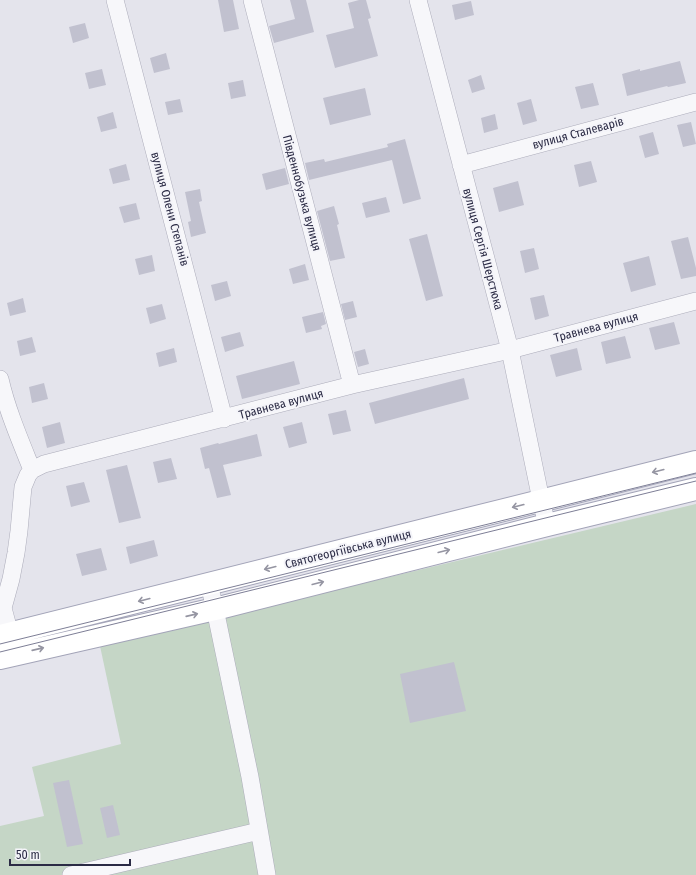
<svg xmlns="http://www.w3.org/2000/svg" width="696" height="875" viewBox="0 0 696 875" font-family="'Fira Sans Condensed',sans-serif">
	<rect width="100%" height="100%" fill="#e4e4ec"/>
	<!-- green -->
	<path fill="#c5d6c6" d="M696,504V875H0V826L44,816L32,767L121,744L100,646Z"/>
	<!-- building -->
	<path fill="#c1c1cf" d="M218,0H233L239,29L224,32Z
		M290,0H306L314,32L274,43L269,26L295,19Z
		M359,0H366L371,18L368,19L378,56L335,68L326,35L354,28L348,3Z
		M471,1L474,15L455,20L452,5Z
		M85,23L89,38L73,43L69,27Z
		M166,53L170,69L154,73L150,58Z
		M680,61L686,83L668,87L667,86L627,96L622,74L640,69V71Z
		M102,69L106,85L89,89L85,73Z
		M481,75L485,89L472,93L468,80Z
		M243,80L246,96L231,99L228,83Z
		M593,83L599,105L581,109L575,87Z
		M365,88L371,115L330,125L323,98Z
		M180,99L183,112L168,115L165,102Z
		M531,99L537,121L523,125L517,103Z
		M113,112L117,128L101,132L97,117Z
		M495,114L498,129L484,133L481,118Z
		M691,122L696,144L683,147L677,125Z
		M653,132L659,154L645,158L639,136Z
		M405,139L421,199L403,204L392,160L309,180L305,163L324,159L325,162L388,147L387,144Z
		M591,161L597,182L579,187L574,165Z
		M126,164L130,180L113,184L109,169Z
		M285,168L289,184L266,190L262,174Z
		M518,181L524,205L499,212L493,188Z
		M200,189L202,201L199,202L206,233L191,237L188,222L191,221L185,192Z
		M386,197L390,212L366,218L362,203Z
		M136,203L140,219L124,223L119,207Z
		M334,206L339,224L337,225L345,258L330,261L317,211Z
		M427,234L443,296L426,301L409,239Z
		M688,237L696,268V276L681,279L671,241Z
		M534,248L539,269L525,273L520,251Z
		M152,255L155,271L139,275L135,259Z
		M649,256L656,285L631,292L623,263Z
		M305,264L309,280L293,284L289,269Z
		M227,281L231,296L215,301L211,285Z
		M544,295L549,316L535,320L530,298Z
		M23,298L26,312L10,316L7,303Z
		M353,301L357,317L345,320L341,304Z
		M162,304L166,319L150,324L146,308Z
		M323,312L326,324L321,326L322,329L306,333L302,317Z
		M674,322L680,344L655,350L649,328Z
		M240,332L244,346L225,352L221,337Z
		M625,336L631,358L606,364L601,342Z
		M32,337L36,352L20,356L17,341Z
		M174,348L177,362L159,367L156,353Z
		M577,348L582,370L556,377L550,355Z
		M365,349L369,364L358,367L354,352Z
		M294,361L300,384L242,399L236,376Z
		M464,378L469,399L375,424L369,403Z
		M44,383L48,399L32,403L29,387Z
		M346,410L351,431L333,435L328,414Z
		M60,422L65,443L47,448L42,427Z
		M302,422L307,443L289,448L283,427Z
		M257,434L262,456L223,465L231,495L217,498L209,468L205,469L200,448L218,443L219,444Z
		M171,458L177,479L158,483L153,462Z
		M127,465L141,518L119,523L106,470Z
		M84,482L90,502L71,507L66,486Z
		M154,540L158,556L130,564L126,547Z
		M101,548L107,570L82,576L76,554Z
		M454,662L466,711L410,723L400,674Z
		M69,780L83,844L67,847L53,783Z
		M113,805L120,835L107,838L100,808Z"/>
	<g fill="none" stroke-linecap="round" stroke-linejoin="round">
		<!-- minor casing -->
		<g stroke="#acacba" stroke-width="18">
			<path id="minor" d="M115,0L224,419
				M252,0L352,385
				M418,0L510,350L541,500L547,525
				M461,165L696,102
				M0,379C7,410 20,440 32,470
				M209,584L215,609L250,777L267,875
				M10,634L3,608L11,579L16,553L19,531L23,487L28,475L32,470L44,464L352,385L510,350L696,301
				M71,875L259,831"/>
		</g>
		<!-- major casing -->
		<g stroke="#a3a4b8" stroke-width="24">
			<path id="major" d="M0,636L696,462
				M0,658L215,609L547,525L696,489"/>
		</g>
		<!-- minor -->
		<use href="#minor" stroke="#f7f7fa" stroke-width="17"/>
		<!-- major -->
		<use href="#major" stroke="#fff" stroke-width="22"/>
		<!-- tram -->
		<path stroke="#7d7e96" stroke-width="1" d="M0,644L696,473
			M0,652L696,481"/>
	</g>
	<!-- one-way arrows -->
	<defs><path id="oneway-shaft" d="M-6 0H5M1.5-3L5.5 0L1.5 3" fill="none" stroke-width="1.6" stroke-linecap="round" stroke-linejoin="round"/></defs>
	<g stroke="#9595a2">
		<use href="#oneway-shaft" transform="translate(658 471) rotate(166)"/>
		<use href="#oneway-shaft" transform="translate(518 506) rotate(166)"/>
		<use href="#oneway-shaft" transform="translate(444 551) rotate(-14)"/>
		<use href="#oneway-shaft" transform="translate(270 568) rotate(166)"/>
		<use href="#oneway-shaft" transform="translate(318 583) rotate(-14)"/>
		<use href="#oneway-shaft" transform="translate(144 600) rotate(166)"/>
		<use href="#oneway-shaft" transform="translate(192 615) rotate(-13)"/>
		<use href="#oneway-shaft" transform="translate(38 649) rotate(-13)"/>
	</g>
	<g text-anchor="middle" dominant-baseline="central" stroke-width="4" stroke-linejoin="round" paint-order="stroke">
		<!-- street labels -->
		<g font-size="12" fill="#2b2b45" stroke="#f4f4f9">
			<text transform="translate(578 133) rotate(-15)">вулиця Сталеварів</text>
			<text transform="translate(302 193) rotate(75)">Південнобузька вулиця</text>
			<text transform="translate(170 209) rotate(75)">вулиця Олени Степанів</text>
			<text transform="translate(483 249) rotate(75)">вулиця Сергія Шерстюка</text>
			<text transform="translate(596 327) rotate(-15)">Травнева вулиця</text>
			<text transform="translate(281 404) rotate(-15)">Травнева вулиця</text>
			<text transform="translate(348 549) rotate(-14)">Святогеоргіївська вулиця</text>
		</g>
	</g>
	<!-- scale -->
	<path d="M10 859v6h120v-6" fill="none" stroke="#2b2b45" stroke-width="2"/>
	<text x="16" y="859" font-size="12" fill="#2b2b45" stroke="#f4f4f9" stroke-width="3" paint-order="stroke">50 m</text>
</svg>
